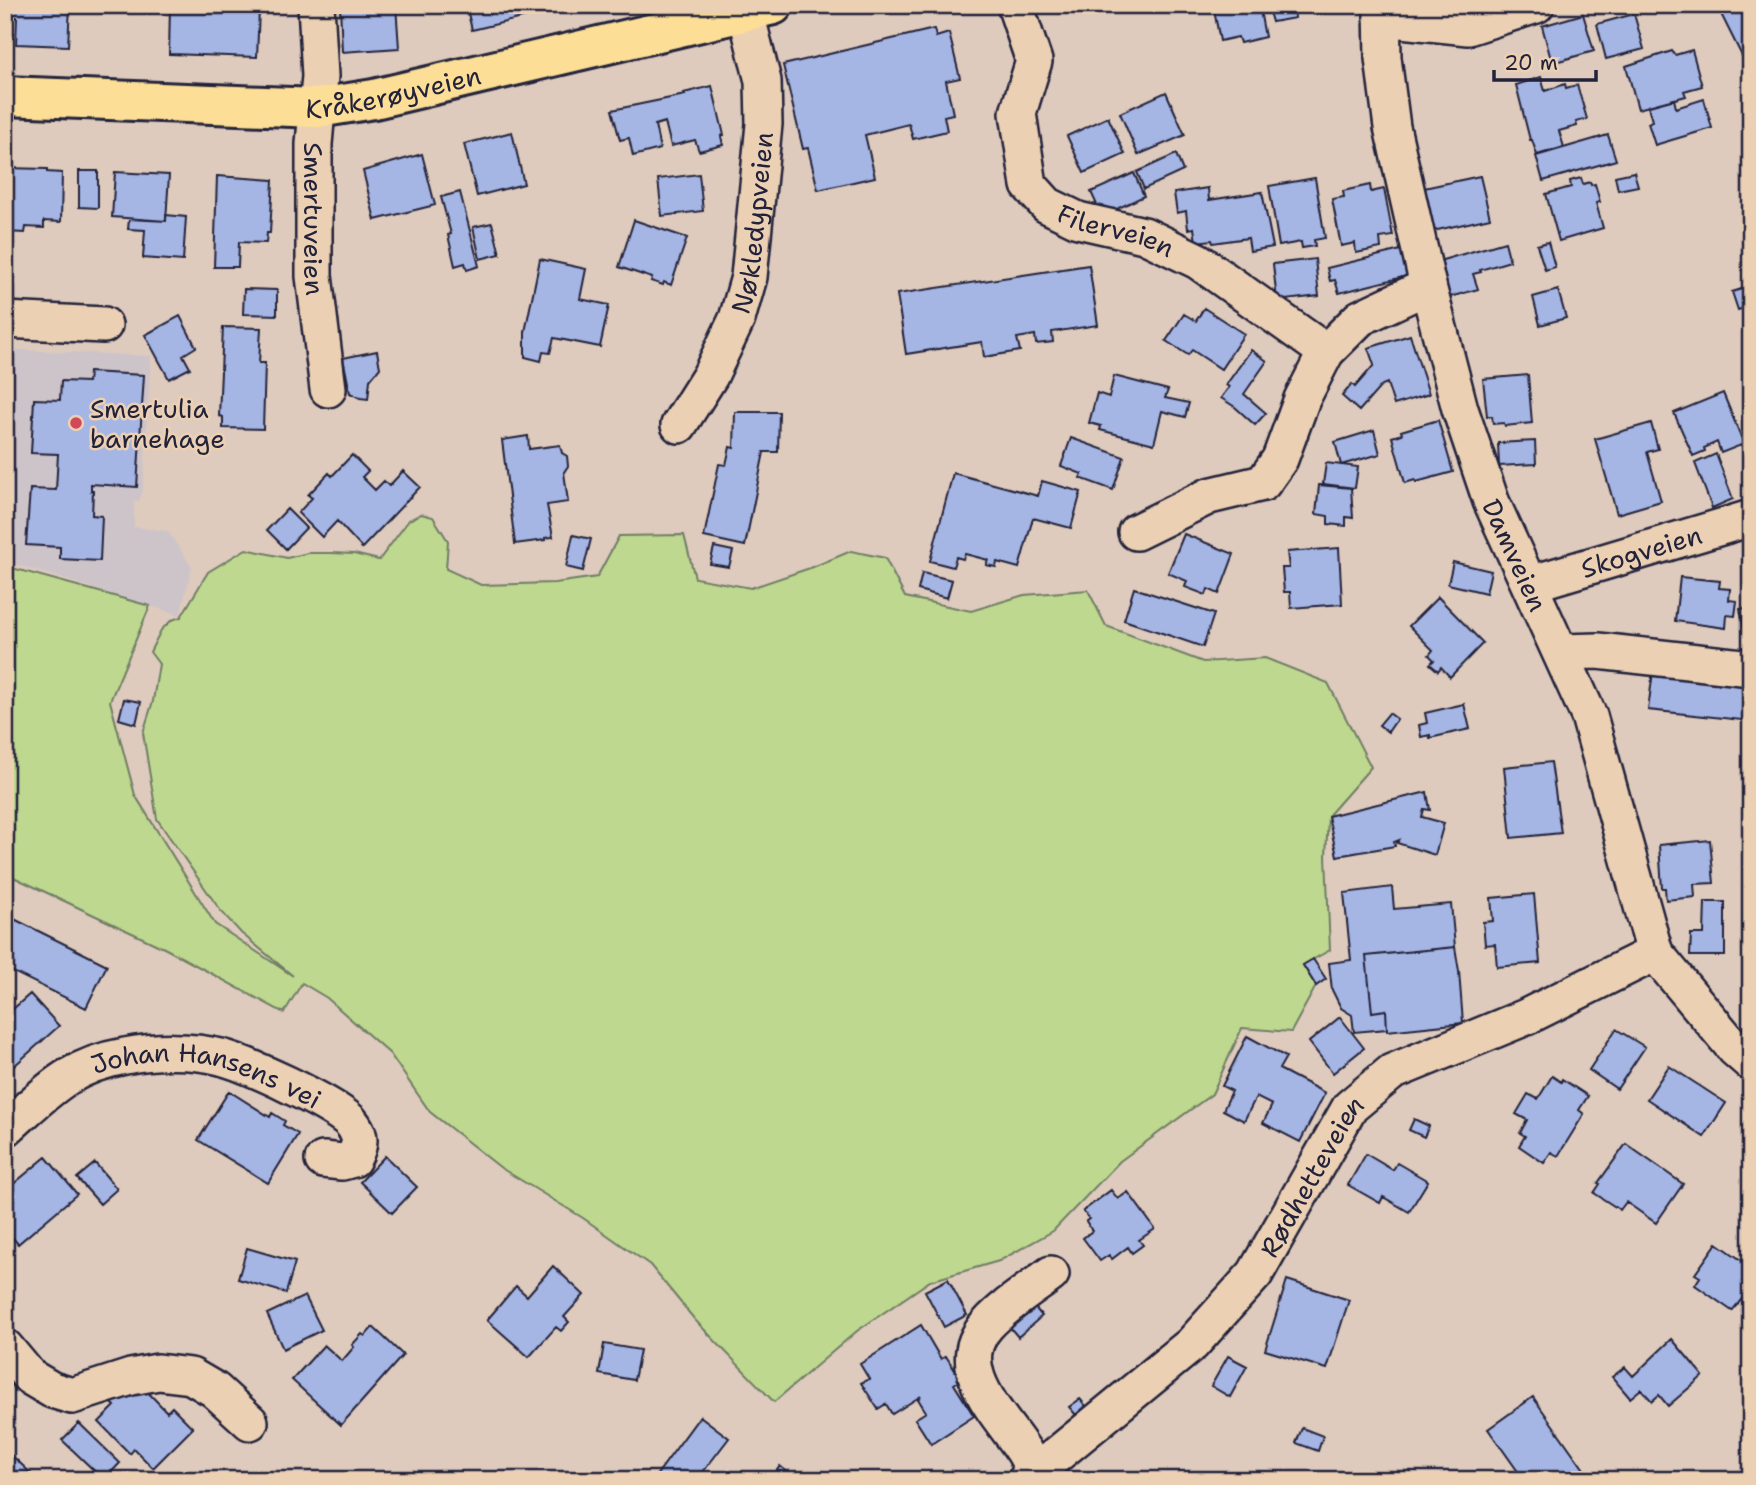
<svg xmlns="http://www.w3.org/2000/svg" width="1756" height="1485" viewBox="0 0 1756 1485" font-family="'Shantell Sans',sans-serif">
	<rect width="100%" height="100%" fill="#decbbd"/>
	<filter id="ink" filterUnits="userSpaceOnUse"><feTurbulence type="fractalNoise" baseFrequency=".0143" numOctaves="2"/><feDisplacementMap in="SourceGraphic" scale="14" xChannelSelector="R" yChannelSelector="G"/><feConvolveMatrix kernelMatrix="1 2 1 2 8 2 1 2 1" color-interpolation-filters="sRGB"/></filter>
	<g filter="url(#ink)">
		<!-- built -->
		<path fill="#cdc4c9" d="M5,349L151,356L143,490L139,501L134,502V527L168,531L192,567L180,615L5,561Z"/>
		<!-- green -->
		<path fill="#bed88f" stroke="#707d65" stroke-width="2" d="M421,514L433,517L448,541L446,569L481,585L555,583L597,577L619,536L684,535L695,578L751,588L813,567L851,551L885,558L905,597L971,611L1024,595L1088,590L1106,626L1203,662L1265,658L1328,683L1371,767L1328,816L1326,856L1330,950L1303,965L1316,986L1291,1032L1242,1028L1212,1094L1120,1161L1053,1231L999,1261L930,1281L857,1331L774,1402L695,1320L650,1265L583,1218L501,1168L430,1112L390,1054L327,998L302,983L284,1013L166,949L5,873V566L150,606L110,701L135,795L215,924L293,976L241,933L220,910L157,819L143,733L153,701L159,664L150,652L161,630L172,620L181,617L208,572L246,549L287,558L308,553H331L354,554L379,560L409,520Z"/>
		<!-- building -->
		<path fill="#a5b5e4" stroke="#22223b" stroke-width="2" d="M11,5H70L68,46L16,44L17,17H10Z
			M340,5H396L399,48L342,52Z
			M466,5H523L526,17L472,30Z
			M1213,5H1259L1265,37L1240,43L1238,37L1220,41Z
			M1267,5H1327L1294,11L1295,18L1272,22Z
			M1737,5H1748L1751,10L1750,72L1721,14Z
			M170,6L259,9L257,57L169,54Z
			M1583,14L1594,51L1552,63L1542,26Z
			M1634,14L1644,49L1606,59L1597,24Z
			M934,29L936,37L949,33L960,78L946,81L953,114L944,116L947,131L913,139L909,124L865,135L875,177L818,190L808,148L803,149L783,65Z
			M1692,50L1702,86L1684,91L1686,96L1638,109L1626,66L1672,51L1675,55Z
			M1541,77L1545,91L1565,84L1566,88L1577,85L1587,119L1576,122L1577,126L1559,131L1564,147L1537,155L1532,140H1530L1516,85Z
			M712,86L724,135L721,136L723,145L699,151L695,140L671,146L665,122L655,125L660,149L633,156L629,138L620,140L612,110L685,95L684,93Z
			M1166,92L1185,135L1138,155L1120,113Z
			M1674,99L1676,108L1704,99L1712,128L1655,145L1648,123L1652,121L1648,106Z
			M1108,117L1125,154L1084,173L1067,136Z
			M512,132L524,184L477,196L464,144Z
			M1608,135L1616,160L1543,181L1536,156Z
			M422,154L435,205L375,220L363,171Z
			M1176,154L1183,171L1144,189L1137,172Z
			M5,168L47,169V172L62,173L61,222L44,221V228L26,227L25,233L5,232Z
			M79,171H98V208L79,207Z
			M115,172L169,175L166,221L112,217Z
			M1634,172L1638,186L1618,190L1615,176Z
			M1134,173L1144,196L1102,216L1091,192Z
			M699,174L703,211L662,216L658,179Z
			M217,176L273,180L270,233H267L266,243L239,242L238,267H214Z
			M1480,176L1490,218L1433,231L1424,188Z
			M1315,178L1325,238L1314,240L1315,246L1302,248L1301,242L1279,246L1269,186Z
			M1581,178L1583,184L1590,182L1591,185L1595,184L1600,202L1596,203L1603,228L1559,241L1546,194L1571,187L1570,181Z
			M1370,185L1371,192L1384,189L1393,236L1380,238L1381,248L1356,253L1355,243L1341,246L1332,199L1344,197L1343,191Z
			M1208,188L1209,200L1262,192L1273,247L1250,251L1248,238L1213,243L1212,240L1196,242L1194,228L1188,229L1186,211L1177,213L1174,193Z
			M460,192L479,266L467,270L465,263L455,266L448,235L451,234L441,197Z
			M166,215L186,217L183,261L143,258L145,230L128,229L129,219L166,221Z
			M634,220L687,238L671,285L664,282L663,285L651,281L652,278L619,267Z
			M492,223L500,254L480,259L473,227Z
			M1505,242L1510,261L1480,270L1481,272L1473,274L1478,289L1450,297L1439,261Z
			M1548,242L1555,267L1545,270L1537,245Z
			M1405,249L1411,275L1339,293L1335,280L1330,281L1327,268Z
			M540,259L586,269L580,299L609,305L600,347L554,338L550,353L543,352L541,361L525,357V332Z
			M1315,259L1319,296L1277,301L1273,264Z
			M1089,265L1098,325L1052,332L1053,342L1036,344L1035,335L1017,338L1020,351L984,357L982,342L906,354L897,294Z
			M1745,288L1751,306L1738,310L1732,292Z
			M244,289L277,290V315L243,314Z
			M1558,290L1566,318L1540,325L1533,297Z
			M1204,308L1244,334L1221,369L1192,350L1188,355L1166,341L1184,314L1196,321Z
			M180,316L196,347L183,355L190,368L169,379L145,335Z
			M223,327L261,328L259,363H265L263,429L223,428V417L219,416Z
			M1410,335L1429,394L1394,405L1387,383L1382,385L1359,411L1342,396L1352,384L1355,387L1374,365L1368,348Z
			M1251,350L1267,361L1244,394L1266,413L1255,425L1235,407L1221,398L1229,387L1226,385Z
			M377,351L380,368L370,380L368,399L360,398L350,393L343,358Z
			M89,372L144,375L137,487L91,484V491H93L92,515L102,516L100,561L60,559V547L26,545L30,489L56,490L58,454L31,453L34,399L60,400L61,381L88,382Z
			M1528,375L1532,423L1505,426L1504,423L1493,424L1492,416H1487L1483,379Z
			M1114,376L1168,390L1165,398L1189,403L1185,417L1162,411L1154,444L1100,430L1101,426L1089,423L1097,393L1109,397Z
			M1723,393L1744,444L1721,453L1717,442L1704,448L1705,451L1693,456L1674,413Z
			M735,412H779L778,452H764L745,546L704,537L719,464L726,465L730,447L734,448Z
			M1438,420L1453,472L1416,482L1415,480L1405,483L1392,437L1402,434L1401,431Z
			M1651,423L1658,449L1647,452L1661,501L1617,514L1595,439Z
			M1374,430L1380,454L1341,465L1335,442Z
			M528,436L529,449L560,445L562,453L567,456L568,466L564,472L568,502L547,505L553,537L545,538V540L515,544L502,440Z
			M1071,438L1124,457L1113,490L1080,478L1082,474L1061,466Z
			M1535,441L1536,464L1499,466L1498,443Z
			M1716,454L1733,499L1712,508L1695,463Z
			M352,455L368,471L362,477L375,490L384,481L389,486L403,471L420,487L362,548L337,521L322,537L298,513L312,498L308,495L329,473L332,476Z
			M1326,463L1358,467L1355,488L1323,484Z
			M953,473L1038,496L1042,481L1081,492L1071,528L1033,518L1019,568L997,562L996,567L986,565L988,560L965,554L963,559L956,557L953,567L930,561Z
			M1319,485L1351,488L1353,518L1346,517V526L1328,524V516L1316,514Z
			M287,509L306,528L286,549L267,530Z
			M1184,534L1234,554L1219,594L1208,589L1206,595L1185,587L1187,581L1168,573Z
			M573,535L591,539L583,571L566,567Z
			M714,547L733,551L729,567L710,564Z
			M1339,548L1342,604L1291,608L1290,592H1284L1282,568H1289L1287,552Z
			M1453,562L1491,571L1486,593L1448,584Z
			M922,573L952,580L947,598L918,590Z
			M1680,577L1720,581L1719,588L1730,589L1729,600L1737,601L1735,616L1727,615L1726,628L1675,621Z
			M1134,588L1214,614L1203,647L1124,620Z
			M1438,597L1483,643L1450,677L1441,667L1438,671L1430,664L1434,660L1429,655L1433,650L1409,626Z
			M1751,607V652L1749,653L1740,609Z
			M1654,663L1751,680V721L1648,710Z
			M124,699L141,702L136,724L119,719Z
			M1464,704L1470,729L1430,738V735L1421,737L1419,725L1427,723L1425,713Z
			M1389,713L1397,719L1388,732L1379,725Z
			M1551,762L1561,833L1511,838L1504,767Z
			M1427,792L1430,810L1424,809L1422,817L1444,823L1435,855L1397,843L1399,840L1394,842L1395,846L1337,856L1328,816Z
			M1710,840L1714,883L1694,884L1695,897L1666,900L1665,888H1662L1659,845Z
			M1392,887L1394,909L1451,904L1455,947L1366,956L1372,1012L1386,1010L1387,1029L1354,1032L1352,1015L1341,1008L1332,990L1329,963L1351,960L1344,893Z
			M1534,894L1540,963L1497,967L1495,944L1485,945L1483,922L1493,921L1491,898Z
			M1705,902H1725V956H1690L1691,934H1704Z
			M6,915L107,965L86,1008L5,968Z
			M1455,947L1459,971L1463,1023L1387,1031L1386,1010L1372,1012L1366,956Z
			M1313,959L1326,979L1316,986L1303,965Z
			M30,994L59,1026L5,1074V1016Z
			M1340,1017L1364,1048L1333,1073L1309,1042Z
			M1616,1029L1645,1047L1617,1089L1589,1070Z
			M1247,1036L1286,1057L1279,1069L1325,1093L1300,1142L1263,1123L1272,1105L1256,1097L1244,1121L1223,1110L1232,1091L1222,1086Z
			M1669,1066L1726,1103L1704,1137L1647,1099Z
			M1552,1076L1561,1082L1562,1079L1588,1096L1579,1110L1584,1114L1558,1156L1551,1152L1544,1163L1519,1146L1525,1136L1520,1133L1527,1120L1516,1114L1528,1094L1538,1099Z
			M229,1091L270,1117L272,1113L285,1121L283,1125L298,1134L268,1183L198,1140Z
			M1414,1119L1429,1126L1424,1137L1409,1130Z
			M1626,1144L1683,1184L1656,1223L1626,1202L1620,1210L1594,1193L1600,1184L1598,1183Z
			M1366,1154L1393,1170L1397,1163L1428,1181L1409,1212L1383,1197L1380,1203L1348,1185Z
			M385,1156L417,1187L392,1213L360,1182Z
			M46,1157L77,1194L18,1244L5,1229V1191Z
			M95,1163L117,1189L100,1204L77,1178Z
			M1111,1190L1118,1199L1128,1192L1155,1229L1139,1240L1143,1245L1132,1253L1128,1247L1112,1259L1109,1255L1100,1261L1083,1238L1092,1231L1086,1221L1089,1219L1083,1211Z
			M1717,1243L1751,1267V1288L1732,1311L1695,1285L1700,1277L1695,1274Z
			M247,1248L295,1262L286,1293L238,1279Z
			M553,1266L584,1295L564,1317L569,1322L561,1331L556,1327L529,1357L487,1320L516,1286L527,1296Z
			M948,1279L967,1315L944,1327L925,1291Z
			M1287,1280L1349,1300L1327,1369L1265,1350Z
			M305,1296L322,1330L283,1349L267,1314Z
			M1027,1298L1042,1316L1018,1337L1003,1319Z
			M921,1325L941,1359L946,1356L961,1380L954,1384L974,1416L931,1444L915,1419L926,1412L918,1399L921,1396L892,1414L886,1404L878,1409L861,1383L869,1379L860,1364Z
			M373,1327L403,1355L341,1425L292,1380L324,1345L342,1361L354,1347L352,1345L362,1334L365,1336Z
			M1672,1339L1703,1376L1668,1406L1659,1395L1652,1401L1641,1389L1630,1398L1612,1377L1625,1367L1633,1376Z
			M604,1344L640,1350L634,1380L599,1374Z
			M1228,1356L1247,1366L1230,1397L1211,1386Z
			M139,1383L167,1412L172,1407L193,1428L153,1468L134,1449L130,1454L99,1422L115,1406L110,1401L118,1394L123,1398Z
			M1533,1397L1588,1475L1584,1480H1524L1488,1429Z
			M1080,1399L1086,1406L1076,1415L1069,1407Z
			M700,1416L729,1438L703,1472L709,1476L706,1480H653Z
			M79,1423L120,1463L104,1480L62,1440Z
			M1302,1428L1323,1436L1318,1451L1296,1443Z
			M7,1451L36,1478L34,1480H5V1453Z
			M780,1466L796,1479L795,1480H770Z"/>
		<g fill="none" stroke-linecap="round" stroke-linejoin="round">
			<!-- minor casing -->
			<g stroke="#22223b" stroke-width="40">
				<g id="minor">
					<path id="s1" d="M316,5L320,76L314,144V276L328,389"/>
					<path id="s2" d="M1015,5L1034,61L1018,113L1029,185L1047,205L1078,220L1144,235L1198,261L1326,352L1360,318L1428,286"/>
					<path id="s3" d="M1382,5L1383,58L1392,127L1428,286L1460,409L1491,501L1589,716L1655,953L1735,1049L1751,1063"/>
					<path d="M1382,18L1468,27L1536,5"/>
					<path d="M5,320L104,325"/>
					<path id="s4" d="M679,425L710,376L737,319L749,277L764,124L763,81L744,5"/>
					<path d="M1136,532L1209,496L1263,483L1280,459L1302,399L1326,352"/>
					<path id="s5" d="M1530,584L1751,518"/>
					<path d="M1561,652L1598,651L1751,668"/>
					<path id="s6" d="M5,1129C47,1092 68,1066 125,1056C155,1050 192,1050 221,1057C248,1064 329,1102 349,1120C352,1123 356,1129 358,1134C361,1142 357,1151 353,1159L342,1162L323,1160"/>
					<path d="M5,1347L30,1377L52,1390L72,1396L131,1377L158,1372L191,1376L215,1390L250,1422"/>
					<path d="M1035,1474C1031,1466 1028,1457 1023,1450C1001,1416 949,1368 987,1325C1005,1305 1030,1290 1051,1274"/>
					<path id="s7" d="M1026,1480L1192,1344L1255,1274L1350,1107L1392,1072L1526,1017L1655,953"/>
				</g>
			</g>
			<!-- major casing -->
			<g stroke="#22223b" stroke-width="44">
				<g id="major">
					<path id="s8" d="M5,96L318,108L374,99L773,5"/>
				</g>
			</g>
			<!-- minor -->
			<use href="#minor" stroke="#ecd0b3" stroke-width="35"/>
			<!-- major -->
			<use href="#major" stroke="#fcde96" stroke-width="38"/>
		</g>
	</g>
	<!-- markers -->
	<circle fill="#d1495b" stroke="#ecd0b3" stroke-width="2.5" cx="76" cy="423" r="7"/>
	<g text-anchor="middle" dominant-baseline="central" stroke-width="5" stroke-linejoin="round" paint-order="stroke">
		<!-- street labels -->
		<g font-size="26" fill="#22223b" stroke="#ecd0b3">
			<text stroke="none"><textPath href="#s8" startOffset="390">Kråkerøyveien</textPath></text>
			<text stroke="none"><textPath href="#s1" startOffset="214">Smertuveien</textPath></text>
			<text stroke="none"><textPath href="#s4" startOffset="219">Nøkledypveien</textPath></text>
			<text stroke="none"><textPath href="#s2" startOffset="287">Filerveien</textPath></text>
			<text stroke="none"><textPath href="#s5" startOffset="116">Skogveien</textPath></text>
			<text stroke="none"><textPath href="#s3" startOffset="569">Damveien</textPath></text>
			<text stroke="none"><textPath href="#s6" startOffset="228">Johan Hansens vei</textPath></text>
			<text stroke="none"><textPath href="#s7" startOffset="422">Rødhetteveien</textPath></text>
		</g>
		<!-- poi labels -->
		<g font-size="26" fill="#22223b" stroke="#ecd0b3" text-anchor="start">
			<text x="90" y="408">Smertulia<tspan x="90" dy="30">barnehage</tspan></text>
		</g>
	</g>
	<!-- margin -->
	<rect width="1756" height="1485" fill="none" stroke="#ecd0b3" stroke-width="28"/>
	<rect x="14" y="14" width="1728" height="1457" fill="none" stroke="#22223b" stroke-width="2.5" filter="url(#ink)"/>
	<!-- scale -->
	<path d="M1494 70v10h102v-10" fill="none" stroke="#22223b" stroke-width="3.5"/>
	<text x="1504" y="70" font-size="21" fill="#22223b" stroke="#ecd0b3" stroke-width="5" paint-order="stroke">20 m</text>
</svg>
